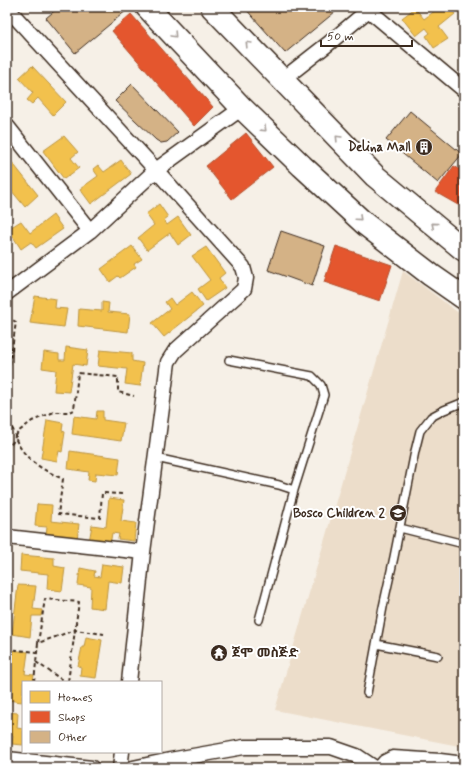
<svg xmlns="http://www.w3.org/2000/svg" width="471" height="775" viewBox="0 0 471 775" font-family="Mynerve,'Noto Sans Ethiopic',sans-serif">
	<rect width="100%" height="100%" fill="#f6f0e7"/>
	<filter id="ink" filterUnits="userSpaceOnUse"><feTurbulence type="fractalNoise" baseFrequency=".025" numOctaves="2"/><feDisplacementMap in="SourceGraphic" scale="8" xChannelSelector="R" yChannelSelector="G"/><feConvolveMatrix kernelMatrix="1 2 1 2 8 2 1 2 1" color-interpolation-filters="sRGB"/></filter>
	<g filter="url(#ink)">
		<!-- built -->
		<path fill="#ecddca" d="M403,271L464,317V747L275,710Z"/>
		<!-- homes -->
		<path fill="#f2c14e" stroke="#bb9440" d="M440,7H449L455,14L439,27L448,39L434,48L426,36L430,33L426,28L416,36L402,18L415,8L424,19Z
			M32,66L66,102L53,115L38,98L32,104L27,100L33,93L19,78Z
			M64,136L78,152L71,158L79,168L64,179L43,151Z
			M7,156L38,195L25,207L11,190L7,193Z
			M121,160L131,174L91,204L80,189L98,176L93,169L98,165L104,172Z
			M159,204L168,217L164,220L167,225L178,217L191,235L178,245L170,233L147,250L138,238L154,225L146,214Z
			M53,215L63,229L36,248L31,242L21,249L8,229L21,221L30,233Z
			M132,246L142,259L134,264L136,267L120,278L118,276L110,282L101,269Z
			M206,247L225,273L219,278L225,288L206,301L198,289L210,280L192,256Z
			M192,292L203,306L164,337L152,323L170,309L165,302L170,298L175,305Z
			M35,296L56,299L55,308L67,309L64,327L30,323Z
			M102,302L109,303L108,312L130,314L128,332L78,326L79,309L102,311Z
			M66,347L88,350L86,366L73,364L69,392L54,391L56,370L42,368L44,352L59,354V360H65Z
			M100,350L132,353V361L143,363L140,386L125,384L127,369L98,366Z
			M97,411H103V420L124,423L121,441L72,434L74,416L96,419Z
			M47,420L63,423L62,431L65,432L62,452L59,451L57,461L41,458Z
			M70,451L120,458L118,475L96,473L95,481L88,480L89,472L68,469Z
			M109,498L124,500L121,521L136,523L134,541L118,539L119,534L112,533L110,545L89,542L92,525L106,527Z
			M37,504L52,505L51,521L79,524L77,540L46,536L47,527L35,526Z
			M21,555L54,558V566L65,568L62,591L47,589L48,574L20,571Z
			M102,564L124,567L122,583L108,581L105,609L90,607L91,587L78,585L80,568L95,571L94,576L100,577Z
			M18,585L36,586L33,609L42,610L41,616H32L30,637L12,634Z
			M86,637L102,640L96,678L80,676L81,667L78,666L82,647H84Z
			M10,650L28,652L25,674L34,675L33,682L24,681V682H23L22,702L7,700V675Z
			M7,712L18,713L17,728L23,729V745L12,744L13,735L7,734Z"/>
		<!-- shops -->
		<path fill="#e4572e" stroke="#b14a29" d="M131,14L213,107L194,126L112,31Z
			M246,133L273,167L232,199L206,166Z
			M454,166L464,172V201L462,204L458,205L435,192Z
			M336,246L392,265L380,301L324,282Z"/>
		<!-- building -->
		<path fill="#d4b286" stroke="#3b2a1e" d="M59,7H124L127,10L75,53L46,18Z
			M244,7H341L285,53Z
			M132,84L178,132L167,142L161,143L156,140L115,101Z
			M410,111L462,154L438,183L386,140Z
			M281,231L325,246L312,286L268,270Z"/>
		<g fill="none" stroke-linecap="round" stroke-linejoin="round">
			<!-- service casing -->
			<g stroke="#3b2a1e" stroke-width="10">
				<path id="service" d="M229,360L312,376L321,385L324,395L294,490L259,620
					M156,458L279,485L294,490
					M400,528L464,544
					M376,644L438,656
					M367,693L383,607L394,557L415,451L420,431L431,417L444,410L464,402"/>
			</g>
			<!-- minor casing -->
			<g stroke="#3b2a1e" stroke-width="17">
				<path id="minor" d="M365,7L464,90
					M7,8L156,170L243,267L246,278L244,289L175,351L168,362L143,552L129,682
					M282,80L328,44L372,7
					M7,126L90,231
					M7,293L90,231L156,170L242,108
					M7,537L143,552
					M7,759L92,768
					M120,768L122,752
					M133,768L170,760L244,747H331L357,756L375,768
					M380,768L385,762L393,758L440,761L464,764"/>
			</g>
			<!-- primary casing -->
			<g stroke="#3b2a1e" stroke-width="25">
				<path id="primary" d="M147,7L242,108L302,166L365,224L431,275L464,298
					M212,7L375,176L464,250"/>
			</g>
			<!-- path -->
			<path stroke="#3b2a1e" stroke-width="2" stroke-dasharray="4 3" stroke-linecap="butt" d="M7,317L16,322L7,382
				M7,423C17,432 18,439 7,448
				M122,494L102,493L100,518L58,514L63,479C41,469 26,461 15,438L18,432L32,421L54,412H70L74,410L78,373L118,377V392L134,396
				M38,643L45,599L79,602L75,630L104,634
				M7,649L37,652
				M36,662L65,682
				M34,682L38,643L75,630L68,682"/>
			<!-- service -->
			<use href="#service" stroke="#fff" stroke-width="7"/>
			<!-- minor -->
			<use href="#minor" stroke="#fff" stroke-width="14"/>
			<!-- primary -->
			<use href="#primary" stroke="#fff" stroke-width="22"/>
		</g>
		<!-- one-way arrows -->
		<defs><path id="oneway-chevron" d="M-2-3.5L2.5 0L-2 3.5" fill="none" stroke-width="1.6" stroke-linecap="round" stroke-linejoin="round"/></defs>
		<g stroke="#a79f9a">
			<use href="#oneway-chevron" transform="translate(174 35) rotate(47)"/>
			<use href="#oneway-chevron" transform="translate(248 44) rotate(-134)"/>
			<use href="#oneway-chevron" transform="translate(264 129) rotate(44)"/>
			<use href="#oneway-chevron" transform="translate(338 138) rotate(-134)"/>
			<use href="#oneway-chevron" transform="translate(359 218) rotate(42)"/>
			<use href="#oneway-chevron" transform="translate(434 225) rotate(-140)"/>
		</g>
	</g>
	<!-- icons -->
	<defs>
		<g id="building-disc" transform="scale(0.9)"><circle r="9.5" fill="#3b2a1e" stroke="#fff"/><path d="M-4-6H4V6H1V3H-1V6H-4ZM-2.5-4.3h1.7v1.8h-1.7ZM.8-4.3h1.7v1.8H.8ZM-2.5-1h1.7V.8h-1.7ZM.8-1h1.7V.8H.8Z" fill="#fff"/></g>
		<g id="school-disc" transform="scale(0.9)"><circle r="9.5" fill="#3b2a1e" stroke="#fff"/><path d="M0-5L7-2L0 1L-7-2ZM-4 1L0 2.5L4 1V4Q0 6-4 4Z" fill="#fff"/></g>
		<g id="temple-disc" transform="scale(0.9)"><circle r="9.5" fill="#3b2a1e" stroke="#fff"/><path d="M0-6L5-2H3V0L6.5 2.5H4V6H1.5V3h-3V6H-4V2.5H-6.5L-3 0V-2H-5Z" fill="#fff"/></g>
	</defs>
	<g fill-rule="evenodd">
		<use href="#building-disc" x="424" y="147"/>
		<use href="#school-disc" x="398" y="513"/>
		<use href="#temple-disc" x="219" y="653"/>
	</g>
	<g text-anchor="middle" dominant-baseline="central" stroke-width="4" stroke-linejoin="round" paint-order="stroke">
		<!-- poi labels -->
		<g font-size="13" font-weight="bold" fill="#3b2a1e" stroke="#fff" text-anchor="end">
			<text x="411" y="147">Delina Mall</text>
			<text x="385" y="513">Bosco Children 2</text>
			<text x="232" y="653" text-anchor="start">ጀሞ መስጅድ</text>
		</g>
	</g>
	<!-- margin -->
	<rect width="471" height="775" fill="none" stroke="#fff" stroke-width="24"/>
	<rect x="12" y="12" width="447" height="751" fill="none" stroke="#3b2a1e" stroke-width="1.5" filter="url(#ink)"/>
	<!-- legend -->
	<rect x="22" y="681" width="140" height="72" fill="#ffffff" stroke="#b1aaa5"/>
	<rect x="30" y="691" width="20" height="12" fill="#f2c14e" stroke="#b1aaa5"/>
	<text x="58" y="701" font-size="12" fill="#3b2a1e">Homes</text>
	<rect x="30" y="711" width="20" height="12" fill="#e4572e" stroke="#b1aaa5"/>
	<text x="58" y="721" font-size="12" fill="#3b2a1e">Shops</text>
	<rect x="30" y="731" width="20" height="12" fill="#d4b286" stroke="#b1aaa5"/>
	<text x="58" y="741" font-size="12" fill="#3b2a1e">Other</text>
	<!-- scale -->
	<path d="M321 40v6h91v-6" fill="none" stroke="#3b2a1e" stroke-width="2"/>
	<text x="327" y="40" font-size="12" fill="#3b2a1e" stroke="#ffffff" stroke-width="3" paint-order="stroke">50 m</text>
</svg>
